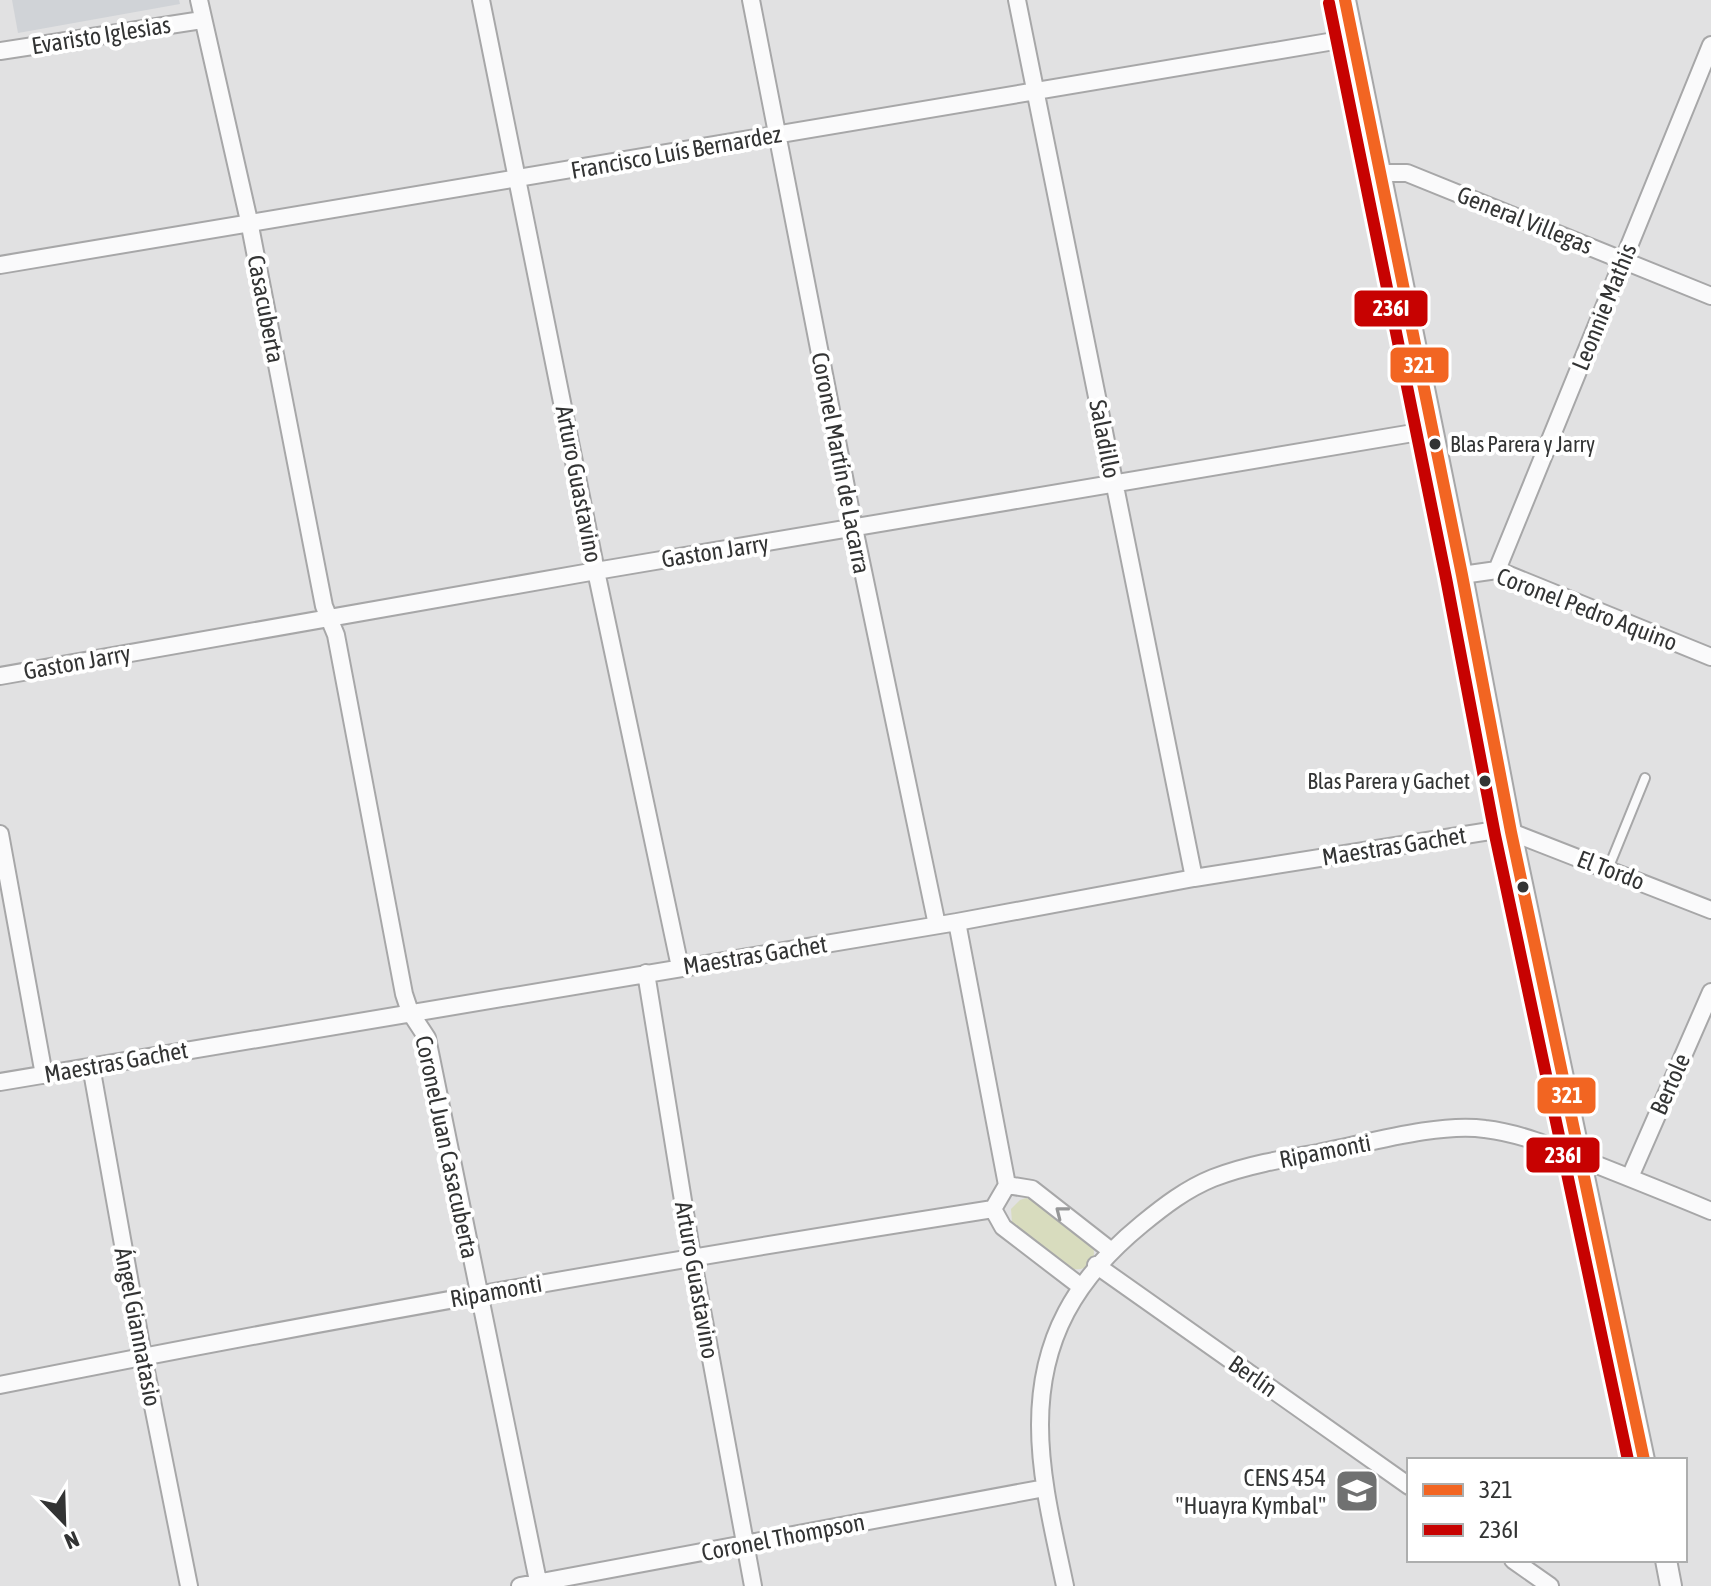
<svg xmlns="http://www.w3.org/2000/svg" width="1711" height="1586" viewBox="0 0 1711 1586" font-family="'Asap Condensed',sans-serif">
	<rect width="100%" height="100%" fill="#e1e1e2"/>
	<!-- built -->
	<path fill="#d0d3d7" d="M12,0H179L180,4L18,33Z"/>
	<!-- green -->
	<path fill="#d8dcbe" d="M1026,1198L1035,1200L1093,1246C1097,1261 1088,1271 1073,1269L1016,1227L1012,1222L1011,1209L1020,1200Z"/>
	<g fill="none" stroke-linecap="round" stroke-linejoin="round">
		<!-- service casing -->
		<g stroke="#a7a7a8" stroke-width="12">
			<path id="service" d="M1608,869L1645,778"/>
		</g>
		<!-- minor casing -->
		<g stroke="#a7a7a8" stroke-width="20">
			<path id="minor" d="M199,0L249,221L324,606L336,635L404,994L410,1012L427,1038L539,1586
				M481,0L596,571L680,967
				M751,0L854,528L937,925
				M1017,0L1194,878
				M0,51L202,20
				M1380,173H1407L1711,296
				M0,265L1352,38
				M1497,570L1711,45
				M1462,575L1497,570L1711,657
				M0,676L596,571L1431,430
				M0,834L44,1075
				M957,922L1007,1185L993,1209
				M646,973L692,1256L753,1586
				M91,1066L143,1356L189,1586
				M0,1082L957,922L1194,878L1490,831L1511,832L1711,910
				M1630,1177L1711,992
				M1007,1185L1032,1189L1110,1250
				M993,1209L1003,1227L1080,1286
				M1096,1265L1409,1486
				M0,1385C330,1319 661,1261 993,1209
				M1513,1560L1550,1586
				M520,1586L1045,1488
				M1065,1586C1054,1533 1040,1479 1040,1425C1040,1338 1076,1278 1142,1224C1164,1206 1186,1189 1213,1178C1247,1165 1282,1159 1318,1153C1365,1144 1439,1122 1485,1129C1519,1133 1551,1146 1582,1159C1625,1176 1668,1193 1711,1211"/>
		</g>
		<!-- tertiary casing -->
		<g stroke="#a7a7a8" stroke-width="24">
			<path id="tertiary" d="M1345,0L1462,575L1511,832L1644,1460
				M1666,1560L1671,1586"/>
		</g>
		<!-- service -->
		<use href="#service" stroke="#fafafb" stroke-width="8"/>
		<!-- minor -->
		<use href="#minor" stroke="#fafafb" stroke-width="16"/>
		<!-- tertiary -->
		<use href="#tertiary" stroke="#fafafb" stroke-width="20"/>
		<!-- bus-1 casing -->
		<g stroke="#fff" stroke-width="18">
			<path id="bus-1" d="M1345,0L1462,575L1511,832L1644,1460"/>
		</g>
		<!-- bus-2 casing -->
		<g stroke="#fff" stroke-width="18">
			<path id="bus-2" d="M1329,3L1446,578L1495,835L1628,1460"/>
		</g>
		<!-- bus-1 -->
		<use href="#bus-1" stroke="#f26522" stroke-width="12"/>
		<!-- bus-2 -->
		<use href="#bus-2" stroke="#c70201" stroke-width="12"/>
	</g>
	<!-- one-way arrows -->
	<defs><path id="oneway-chevron" d="M-2-3.5L2.5 0L-2 3.5" fill="none" stroke-width="1.6" stroke-linecap="round" stroke-linejoin="round" transform="scale(2)"/></defs>
	<use stroke="#969798" href="#oneway-chevron" transform="translate(1061 1212) rotate(-142)"/>
	<!-- icons -->
	<defs>
		<g id="school-square" transform="scale(2.3)"><rect x="-9" y="-9" width="18" height="18" rx="4" fill="#707171" stroke="#fff"/><path d="M0-5L7-2L0 1L-7-2ZM-4 1L0 2.5L4 1V4Q0 6-4 4Z" fill="#fff"/></g>
	</defs>
	<g fill-rule="evenodd">
		<use href="#school-square" x="1357" y="1491"/>
	</g>
	<!-- markers -->
	<g fill="#333434" stroke="#fff" stroke-width="3">
		<circle cx="1435" cy="444" r="7"/>
		<circle cx="1485" cy="781" r="7"/>
		<circle cx="1523" cy="887" r="7"/>
	</g>
	<g text-anchor="middle" dominant-baseline="central" stroke-width="8" stroke-linejoin="round" paint-order="stroke">
		<!-- bus labels -->
		<g font-size="22" fill="#333434" stroke="#fff" text-anchor="start">
			<text x="1450" y="444">Blas Parera y Jarry</text>
			<text x="1470" y="781" text-anchor="end">Blas Parera y Gachet</text>
		</g>
		<!-- street labels -->
		<g font-size="24" fill="#333434" stroke="#fff">
			<text transform="translate(101 35) rotate(-9)">Evaristo Iglesias</text>
			<text transform="translate(676 152) rotate(-10)">Francisco Luís Bernardez</text>
			<text transform="translate(1525 220) rotate(22)">General Villegas</text>
			<text transform="translate(1604 307) rotate(-68)">Leonnie Mathis</text>
			<text transform="translate(266 309) rotate(79)">Casacuberta</text>
			<text transform="translate(1105 439) rotate(79)">Saladillo</text>
			<text transform="translate(841 463) rotate(79)">Coronel Martín de Lacarra</text>
			<text transform="translate(579 484) rotate(79)">Arturo Guastavino</text>
			<text transform="translate(715 551) rotate(-9)">Gaston Jarry</text>
			<text transform="translate(1587 609) rotate(21)">Coronel Pedro Aquino</text>
			<text transform="translate(77 662) rotate(-10)">Gaston Jarry</text>
			<text transform="translate(1394 846) rotate(-9)">Maestras Gachet</text>
			<text transform="translate(1611 870) rotate(21)">El Tordo</text>
			<text transform="translate(755 955) rotate(-9)">Maestras Gachet</text>
			<text transform="translate(116 1062) rotate(-10)">Maestras Gachet</text>
			<text transform="translate(1670 1084) rotate(-66)">Bertole</text>
			<text transform="translate(447 1147) rotate(78)">Coronel Juan Casacuberta</text>
			<text transform="translate(1325 1151) rotate(-11)">Ripamonti</text>
			<text transform="translate(697 1280) rotate(80)">Arturo Guastavino</text>
			<text transform="translate(496 1291) rotate(-10)">Ripamonti</text>
			<text transform="translate(138 1327) rotate(79)">Ángel Giannatasio</text>
			<text transform="translate(1253 1376) rotate(35)">Berlín</text>
			<text transform="translate(783 1537) rotate(-11)">Coronel Thompson</text>
		</g>
		<!-- poi labels -->
		<g font-size="24" fill="#333434" stroke="#fff" text-anchor="end">
			<text x="1326" y="1477">CENS 454<tspan x="1326" dy="28">"Huayra Kymbal"</tspan></text>
		</g>
	</g>
	<g stroke="#fff" stroke-width="3">
		<rect x="1353" y="289" width="76" height="39" rx="8" fill="#c70201"/>
		<rect x="1389" y="346" width="61" height="38" rx="8" fill="#f26522"/>
		<rect x="1536" y="1076" width="61" height="39" rx="8" fill="#f26522"/>
		<rect x="1525" y="1136" width="76" height="38" rx="8" fill="#c70201"/>
	</g>
	<g font-size="22" text-anchor="middle" font-weight="bold" fill="#fff">
		<text x="1391" y="316">236I</text>
		<text x="1419" y="373">321</text>
		<text x="1567" y="1103">321</text>
		<text x="1563" y="1163">236I</text>
	</g>
	<!-- legend -->
	<rect x="1407" y="1458" width="280" height="104" fill="#ffffff" stroke="#adaeae" stroke-width="2"/>
	<rect x="1423" y="1484" width="40" height="12" fill="#f26522" stroke="#adaeae" stroke-width="2"/>
	<text x="1479" y="1498" font-size="24" fill="#333434">321</text>
	<rect x="1423" y="1524" width="40" height="12" fill="#c70201" stroke="#adaeae" stroke-width="2"/>
	<text x="1479" y="1538" font-size="24" fill="#333434">236I</text>
	<!-- north arrow -->
	<g transform="translate(64 1522) rotate(157)" stroke="#ffffff" stroke-width="6" paint-order="stroke">
	<path d="M0-6L14 30L0 20L-14 30Z" fill="#333434"/>
	<text y="-12" font-size="22" font-weight="bold" text-anchor="middle" fill="#333434">N</text>
	</g>
</svg>
